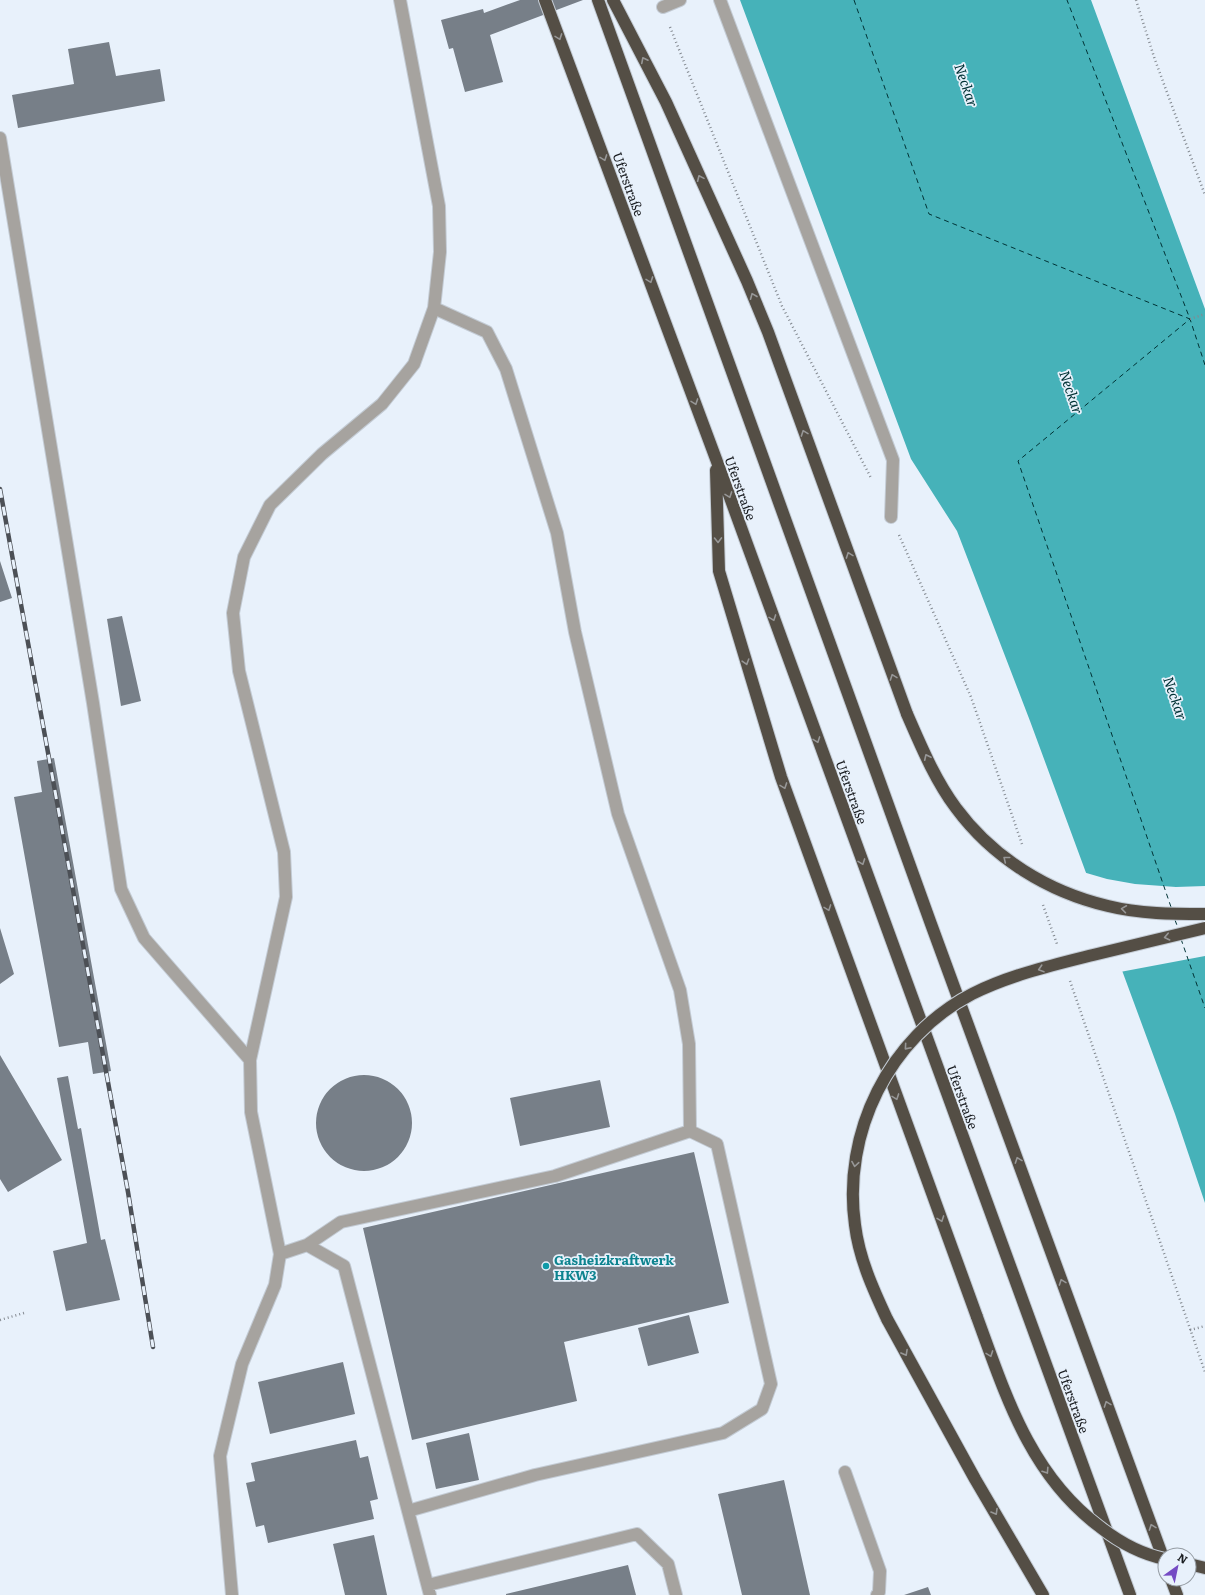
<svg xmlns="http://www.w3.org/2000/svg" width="1205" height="1595" viewBox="0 0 1205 1595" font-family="Literata,serif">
	<rect width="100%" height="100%" fill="#e8f1fb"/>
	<!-- water -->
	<path fill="#46b2b9" d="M740,0H1091L1205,309V1203L1175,1114L1030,721L957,531L911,459Z"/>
	<!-- pier -->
	<path fill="#e8f1fb" d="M1083,872L1107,879L1135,884L1176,887L1205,886V956L1120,972Z"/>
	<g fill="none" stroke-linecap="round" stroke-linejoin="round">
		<!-- ferry -->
		<path stroke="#003235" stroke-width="1" stroke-dasharray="5 4" stroke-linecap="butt" d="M854,0L929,214L1190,319L1067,0
			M1171,907L1018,461L1190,319L1205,365
			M1175,920L1178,928
			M1181,939L1205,1008"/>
	</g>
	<!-- building -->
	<path fill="#777f88" d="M520,0H583L490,35L503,82L465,92L453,48L449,49L441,20L483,9L484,13Z
		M109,42L116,76L160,69L165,101L18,128L12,95L74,84L68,49Z
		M0,561L12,598L0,602Z
		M122,616L141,701L121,706L107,619Z
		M54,758L111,1071L93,1074L88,1042L59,1047L14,797L42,792L37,761Z
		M0,928L14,974L0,984Z
		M0,1055L62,1160L8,1192L0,1179Z
		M316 1123a48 48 0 1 1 96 0a48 48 0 1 1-96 0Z
		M68,1076L78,1129L81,1128L101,1240L105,1239L120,1300L66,1311L53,1251L87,1243L57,1078Z
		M600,1080L610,1127L520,1146L510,1098Z
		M694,1152L729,1303L564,1342L577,1401L412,1440L363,1228Z
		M689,1315L699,1353L648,1366L638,1328Z
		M343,1362L355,1414L270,1434L258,1382Z
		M469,1433L479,1480L436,1489L426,1443Z
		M356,1440L360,1458L368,1456L378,1499L370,1501L374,1519L268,1543L264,1525L256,1527L246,1483L255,1481L251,1463Z
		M784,1480L810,1595H742L718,1494Z
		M374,1535L387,1595H345L333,1544Z
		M628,1565L636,1595H506V1594Z
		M928,1587L931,1595H904Z"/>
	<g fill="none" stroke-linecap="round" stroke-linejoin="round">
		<!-- minor casing -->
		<g stroke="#c3cbd4" stroke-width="14">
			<path id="minor" d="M720,0L893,460L891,517
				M663,7L680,0
				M0,138L93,703L121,889L144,938L250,1060
				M307,1245L344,1266L430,1595
				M280,1254L307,1245L341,1222L555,1176L690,1131L689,1044L680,990L618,814L575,632L557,533L506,369L487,332L434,308
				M845,1472L880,1571L879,1592L877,1595
				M408,1511L535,1475L723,1433L762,1409L771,1384L717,1144L690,1131
				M428,1585L637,1534L668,1564L676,1595
				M232,1595L220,1456L242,1364L275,1285L280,1254L251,1112L250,1060L286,897L284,852L239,671L233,613L244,557L270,505L322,454L382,404L414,364L434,308L440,252L439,206L400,0"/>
		</g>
		<!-- highway casing -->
		<g stroke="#c3cbd4" stroke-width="14">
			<path id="highway" d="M545,0L716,459L1130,1595
				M598,0L931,924L1165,1563
				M613,0L666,102L747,281L768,332L907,714
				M716,470L719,571L781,777L977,1317
				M887,1319L975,1479L1043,1595
				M1189,1564L1205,1568
				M1171,1579L1177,1595"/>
		</g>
		<!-- path -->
		<path stroke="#848a91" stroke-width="2.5" stroke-dasharray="1 3" stroke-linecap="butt" d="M1136,0L1155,60L1205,195
			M670,27L782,306L871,478
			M1190,319L1205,314
			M899,535L971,697L1022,844
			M1043,905L1057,944
			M1070,981L1205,1372
			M0,1320L24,1313
			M1190,1330L1205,1326"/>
		<!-- minor -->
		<use href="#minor" stroke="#a6a39f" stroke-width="12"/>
		<!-- highway -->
		<use href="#highway" stroke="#544e45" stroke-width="12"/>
		<!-- rail casing -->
		<g stroke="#4c5056" stroke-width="4.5">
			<path id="rail" d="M0,489L128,1192L153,1347"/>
		</g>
		<!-- rail -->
		<use href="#rail" stroke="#e8f1fb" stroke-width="3" stroke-dasharray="9" stroke-linecap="butt"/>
		<!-- highway-bridge casing -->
		<g stroke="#c3cbd4" stroke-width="14" stroke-linecap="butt">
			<path id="highway-bridge" d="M907,714C921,746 935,780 956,808C993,858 1048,892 1108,906C1140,914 1173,914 1205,914
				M977,1317C1006,1396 1030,1475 1100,1527C1119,1542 1141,1554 1165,1559
				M887,1319C873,1289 859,1258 855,1225C842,1133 889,1037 972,994C1010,975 1053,965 1093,955C1130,946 1168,937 1205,928"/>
		</g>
		<!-- highway-bridge -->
		<use href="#highway-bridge" stroke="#544e45" stroke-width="12"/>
	</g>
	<!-- one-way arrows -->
	<defs><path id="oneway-chevron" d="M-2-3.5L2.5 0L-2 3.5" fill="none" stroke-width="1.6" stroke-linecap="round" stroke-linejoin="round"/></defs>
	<g stroke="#979797">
		<use href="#oneway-chevron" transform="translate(559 37) rotate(70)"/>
		<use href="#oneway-chevron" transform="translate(644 60) rotate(-117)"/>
		<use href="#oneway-chevron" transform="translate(604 158) rotate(70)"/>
		<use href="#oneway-chevron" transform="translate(700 178) rotate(-114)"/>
		<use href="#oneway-chevron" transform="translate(650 280) rotate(70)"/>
		<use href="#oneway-chevron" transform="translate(753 296) rotate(-112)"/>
		<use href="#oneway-chevron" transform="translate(695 402) rotate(70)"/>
		<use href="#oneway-chevron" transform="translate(804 433) rotate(-110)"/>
		<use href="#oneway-chevron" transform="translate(729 495) rotate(70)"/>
		<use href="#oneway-chevron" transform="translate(718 540) rotate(89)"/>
		<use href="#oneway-chevron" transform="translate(849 555) rotate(-110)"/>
		<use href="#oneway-chevron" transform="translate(773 618) rotate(70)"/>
		<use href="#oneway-chevron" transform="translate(746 662) rotate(73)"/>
		<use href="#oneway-chevron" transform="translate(893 677) rotate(-110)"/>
		<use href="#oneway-chevron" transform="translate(817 740) rotate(70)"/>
		<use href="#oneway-chevron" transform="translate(927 757) rotate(-115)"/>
		<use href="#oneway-chevron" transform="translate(784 786) rotate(70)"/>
		<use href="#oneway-chevron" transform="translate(1006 859) rotate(-141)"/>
		<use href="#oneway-chevron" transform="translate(862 862) rotate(70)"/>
		<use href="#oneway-chevron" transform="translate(828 908) rotate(70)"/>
		<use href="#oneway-chevron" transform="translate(1124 909) rotate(-172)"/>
		<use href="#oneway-chevron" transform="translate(1167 937) rotate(167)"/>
		<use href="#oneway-chevron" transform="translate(1041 969) rotate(162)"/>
		<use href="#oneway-chevron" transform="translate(907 1047) rotate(131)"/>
		<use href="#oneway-chevron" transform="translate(896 1097) rotate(70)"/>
		<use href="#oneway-chevron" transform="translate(1018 1160) rotate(-110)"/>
		<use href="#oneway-chevron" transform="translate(855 1164) rotate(99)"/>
		<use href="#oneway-chevron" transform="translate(941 1219) rotate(70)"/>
		<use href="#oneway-chevron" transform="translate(1062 1282) rotate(-110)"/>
		<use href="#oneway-chevron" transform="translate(905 1353) rotate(61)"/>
		<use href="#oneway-chevron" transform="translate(990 1354) rotate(70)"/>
		<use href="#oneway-chevron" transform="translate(1107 1404) rotate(-110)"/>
		<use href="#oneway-chevron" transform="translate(1046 1471) rotate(57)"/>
		<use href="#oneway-chevron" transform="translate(995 1512) rotate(60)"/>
		<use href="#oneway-chevron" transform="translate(1152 1527) rotate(-110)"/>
	</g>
	<!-- markers -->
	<circle fill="#0f9aa8" stroke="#e8f1fb" stroke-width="1.5" cx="546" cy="1266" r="4"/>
	<g text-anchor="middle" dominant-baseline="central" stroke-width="3.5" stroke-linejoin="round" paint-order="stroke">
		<!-- street labels -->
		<g font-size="13" fill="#191c20" stroke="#e8f1fb">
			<text transform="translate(629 184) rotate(70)">Uferstraße</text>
			<text transform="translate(741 488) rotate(70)">Uferstraße</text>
			<text transform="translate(852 792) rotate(70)">Uferstraße</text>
			<text transform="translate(963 1097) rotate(70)">Uferstraße</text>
			<text transform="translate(1074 1401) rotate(70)">Uferstraße</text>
		</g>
		<!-- culture labels -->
		<g font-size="13" font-weight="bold" fill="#0d838f" stroke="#e8f1fb" text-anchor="start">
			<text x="554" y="1259">Gasheizkraftwerk<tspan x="554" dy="15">HKW3</tspan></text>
		</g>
		<!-- water labels -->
		<g font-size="14" font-style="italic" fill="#003235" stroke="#e8f1fb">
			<text transform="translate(967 85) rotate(71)">Neckar</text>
			<text transform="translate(1072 392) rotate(71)">Neckar</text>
			<text transform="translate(1176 698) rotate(71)">Neckar</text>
		</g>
	</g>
	<!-- north arrow -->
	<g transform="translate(1177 1567) rotate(33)"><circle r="19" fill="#e8f1fb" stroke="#959ca3"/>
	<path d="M0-3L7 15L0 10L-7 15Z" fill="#754bc4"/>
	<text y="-6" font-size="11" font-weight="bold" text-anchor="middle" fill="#191c20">N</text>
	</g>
</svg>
